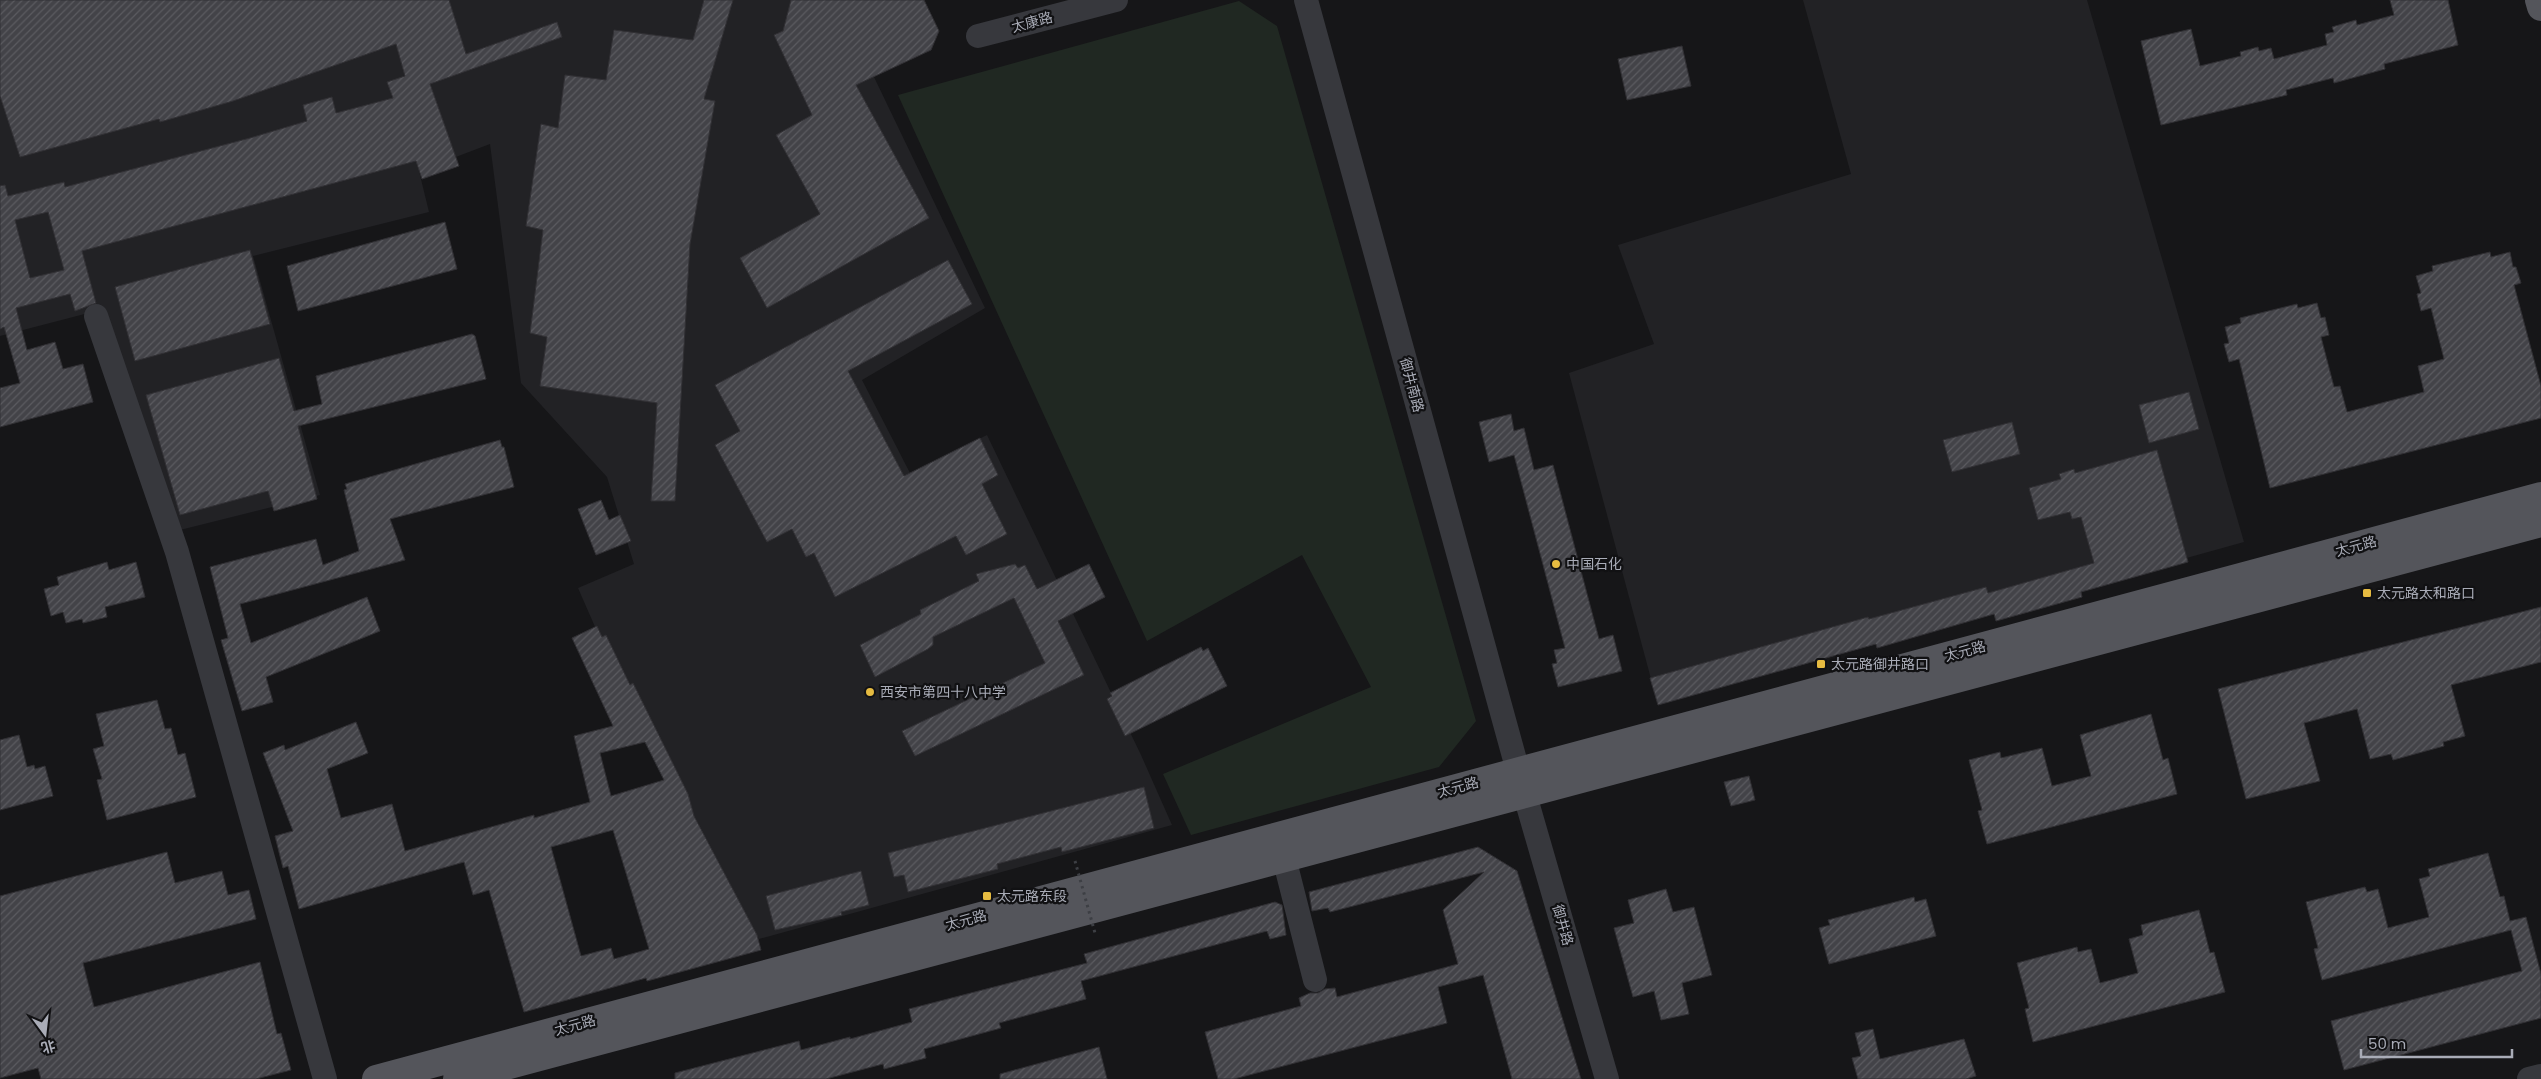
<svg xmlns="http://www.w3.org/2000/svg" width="2541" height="1079" viewBox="0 0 2541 1079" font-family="Poppins,'Noto Sans SC',sans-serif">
	<defs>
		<pattern id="building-hatch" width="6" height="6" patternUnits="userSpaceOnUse" patternTransform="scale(1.25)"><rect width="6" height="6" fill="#434348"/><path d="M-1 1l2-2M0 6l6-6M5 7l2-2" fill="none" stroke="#5b5b60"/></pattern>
	</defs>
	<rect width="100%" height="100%" fill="#161618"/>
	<!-- built -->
	<path fill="#222225" d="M0,0H919L935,35L874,77L985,308L862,380L910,473L987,435L1141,755L1172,825L759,939L596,629L578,588L634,564L607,477L521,383L490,144L419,171L429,212L253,256L320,495L168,533L100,310L0,336Z
		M1803,0H2087L2244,542L1658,705L1569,373L1654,344L1618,245L1851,174Z"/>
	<!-- grass -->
	<path fill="#202822" d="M1239,1L1277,26L1476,721L1439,767L1191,835L1163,774L1371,687L1302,555L1147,641L898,95Z"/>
	<!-- building -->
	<path fill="url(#building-hatch)" stroke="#313034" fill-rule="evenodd" d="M0,0H449L466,54L557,22L562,37L430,84L459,166L422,179L416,161L82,251L96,303L75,311L70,294L16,308L27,350L55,342L63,369L83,364L93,402L0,427V388L20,383L4,327L0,329V186L5,185L8,196L64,182L65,187L250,138L307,121L303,105L332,97L336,113L393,98L387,82L405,76L396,44L233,101L160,122L159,119L20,157L0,96ZM48,212L64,270L30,278L15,220Z
		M704,0H733L704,99L715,101L690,244L675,501H651L657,403L540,386L547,337L530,333L543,230L526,226L541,124L558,128L565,75L606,80L614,30L693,40Z
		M791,0H924L939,31L931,50L856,85L929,218L767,308L740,258L820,214L776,135L812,115L774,35L783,31Z
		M2390,0H2448L2458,45L2384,64L2385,69L2334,83L2333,78L2286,90L2287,95L2161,125L2141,41L2191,29L2200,66L2241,56L2240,52L2258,47L2259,51L2271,48L2274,59L2327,45L2325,34L2334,32L2332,27L2356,20L2357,25L2394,15Z
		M1682,46L1691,86L1627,100L1618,59Z
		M445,222L457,269L298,311L287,266Z
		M250,250L270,324L135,361L115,287Z
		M2490,252L2491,257L2510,252L2513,267H2516L2521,283L2514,285L2541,386V418L2270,488L2239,359L2229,362L2224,344L2229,343L2225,327L2241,323L2240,318L2297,304L2298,308L2317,303L2321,318L2325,317L2329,335L2321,337L2334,387L2340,386L2347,412L2424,392L2418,366L2444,359L2431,308L2421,311L2417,294L2421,293L2416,276L2433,271L2432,266Z
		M948,260L972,304L848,371L904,476L980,438L998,475L982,484L1007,534L966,555L956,536L835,597L814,553L806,557L792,529L767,542L715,445L740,431L715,385Z
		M472,334L475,336L486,379L298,426L317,499L274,511L268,491L180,515L146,395L279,358L294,411L322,404L316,376Z
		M2189,392L2199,429L2149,443L2139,405Z
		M1511,414L1514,431L1524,428L1534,470L1553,465L1599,639L1613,635L1622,671L1558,687L1552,664L1557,663L1554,650L1565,648L1514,455L1489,462L1479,422Z
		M2012,422L2020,454L1952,472L1943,440Z
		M500,440L502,447H504L514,487L390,519L405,560L240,604L251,643L367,597L380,631L266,677L273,702L242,711L221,640L228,638L210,567L316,539L323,565L359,551L344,490L347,489L345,484Z
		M2157,450L2188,562L2081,592L2082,597L1996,621L1994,614L1877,648L1876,644L1658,705L1650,678L1868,617L1869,619L1986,587L1988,593L2094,563L2081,517L2072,519L2070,512L2038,520L2029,488L2061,479L2059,474L2074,469L2075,473Z
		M601,500L609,520L620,515L631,541L596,555L578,509Z
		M107,562L109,570L136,562L145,597L105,607L107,617L83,623L82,619L66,623L63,612L51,616L44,589L59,585L57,577Z
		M1015,564L1018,568L1025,565L1037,589L1089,564L1105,597L1058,621L1084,675L915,756L902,731L1045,663L1014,598L933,637V645L928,649L875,677L860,645L921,614L920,610L979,581L976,574Z
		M2541,607V662L2451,685L2465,736L2443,742L2444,746L2393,760L2391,754L2370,759L2357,709L2304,723L2320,781L2246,799L2218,689Z
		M597,626L602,637L606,635L630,685L633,683L688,794L694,816L757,935L761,950L647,981L646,978L524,1012L489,890L473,895L464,862L299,909L288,866L283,868L275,836L293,831L263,753L284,745L285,750L356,722L368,753L327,769L341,818L392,804L405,851L534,815V818L590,802L574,736L613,726L572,638ZM645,742L664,780L611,796L600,753ZM613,830L649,949L614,959L611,948L581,956L551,847Z
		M1201,647L1203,651L1208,648L1227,686L1125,736L1107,699L1112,696L1110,693Z
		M157,700L165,729L171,728L178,755L185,753L196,797L107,820L97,780L102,779L93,749L104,746L96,714Z
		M2151,714L2163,760L2168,758L2177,794L1987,844L1978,811L1982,810L1969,760L2000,752L2001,758L2042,748L2052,786L2091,776L2080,735Z
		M19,735L27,767L34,765L35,769L45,766L53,796L0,810V740Z
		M1749,776L1755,800L1731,806L1724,782Z
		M1144,787L1154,828L1062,852L1061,847L997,864L998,869L908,892L904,875L894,877L888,853Z
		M1478,847L1517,871L1581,1079H1512L1483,975L1438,987L1447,1023L1234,1079H1218L1205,1032L1301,1006L1299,998L1310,993H1318L1325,989L1335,988L1337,997L1458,964L1443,910L1484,872L1330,912L1328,908L1312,911L1309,892Z
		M167,852L175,883L222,871L228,895L249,890L256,919L83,963L94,1007L260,962L277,1034L281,1033L291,1070L256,1079H41L38,1068L0,1078V896Z
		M2488,853L2500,897L2504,896L2510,921L2526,917L2541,974V1018L2344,1070L2331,1021L2522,971L2511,930L2322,980L2314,949L2318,948L2306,902L2365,887L2367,892L2378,889L2388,928L2429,917L2419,879L2430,876L2428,869Z
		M861,871L869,905L841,912L842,915L775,930L766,896Z
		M1666,889L1673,912L1694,907L1712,975L1682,983L1689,1014L1661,1020L1654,991L1633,997L1614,928L1634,923L1628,900Z
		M1914,897L1915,902L1926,899L1936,936L1829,964L1819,928L1830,925L1828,920Z
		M1275,902L1282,905L1286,935L1270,939L1267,931L1081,981L1086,999L999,1023L1001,1028L924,1049L926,1058L884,1069L883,1064L826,1079H675V1073L799,1041L801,1050L850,1037V1039L912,1022L909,1009L1087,963L1084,954Z
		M2199,910L2210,953L2214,952L2225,992L2033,1042L2025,1009L2029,1008L2017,963L2077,947L2078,952L2091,949L2100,983L2138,973L2129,939L2143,935L2141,925Z
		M1873,1029L1880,1059L1964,1039L1976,1076L1966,1079H1858L1852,1058L1861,1056L1855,1033Z
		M1099,1047L1107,1079H1000V1074Z"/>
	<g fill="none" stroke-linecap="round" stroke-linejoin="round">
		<!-- minor -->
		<path stroke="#37383d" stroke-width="24" d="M1306,0L1518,771L1607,1079
			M978,36L1116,0
			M96,316L177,552L325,1079
			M1284,858L1315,980
			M2529,1079L2541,1076"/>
		<!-- major -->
		<path stroke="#54555b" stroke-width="28" d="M2539,0L2541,7
			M376,1079L2541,496
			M457,1079L2541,523"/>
		<!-- path-bridge -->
		<path stroke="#3d3f44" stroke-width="3" stroke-dasharray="2.5 4" stroke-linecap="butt" d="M1075,861L1095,933"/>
	</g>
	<!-- markers -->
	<g fill="#e6bb41" stroke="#111113" stroke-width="2">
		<circle cx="1556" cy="564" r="5"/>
		<rect x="2362" y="588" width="10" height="10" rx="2.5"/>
		<rect x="1816" y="659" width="10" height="10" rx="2.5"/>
		<circle cx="870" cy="692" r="5"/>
		<rect x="982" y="891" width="10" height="10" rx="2.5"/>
	</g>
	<g text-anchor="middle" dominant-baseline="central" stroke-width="4.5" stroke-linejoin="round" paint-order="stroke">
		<!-- street labels -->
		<g font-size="14" fill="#a9acb7" stroke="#111113">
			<text transform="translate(1032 22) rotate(-15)">太康路</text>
			<text transform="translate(1412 385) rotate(75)">御井南路</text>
			<text transform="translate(2356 546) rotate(-15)">太元路</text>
			<text transform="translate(1965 651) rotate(-15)">太元路</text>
			<text transform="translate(1458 787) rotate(-15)">太元路</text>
			<text transform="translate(966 920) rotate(-15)">太元路</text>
			<text transform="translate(1563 925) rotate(74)">御井路</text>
			<text transform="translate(575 1025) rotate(-15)">太元路</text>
		</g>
		<!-- poi labels -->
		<g font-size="14" fill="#a9acb7" stroke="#111113" text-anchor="start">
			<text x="1566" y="564">中国石化</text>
			<text x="2377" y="593">太元路太和路口</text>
			<text x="1831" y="664">太元路御井路口</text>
			<text x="880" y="692">西安市第四十八中学</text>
			<text x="997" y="896">太元路东段</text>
		</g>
	</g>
	<!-- north arrow -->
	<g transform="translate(45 1034) rotate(165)" stroke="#111113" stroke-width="4" paint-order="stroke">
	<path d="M0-4L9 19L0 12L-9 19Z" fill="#a9acb7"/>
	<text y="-8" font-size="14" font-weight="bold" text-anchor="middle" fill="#a9acb7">北</text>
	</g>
	<!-- scale -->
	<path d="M2361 1049v8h151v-8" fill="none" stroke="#a9acb7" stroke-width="2.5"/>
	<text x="2368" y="1049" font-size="15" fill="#a9acb7" stroke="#111113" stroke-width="4" paint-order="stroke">50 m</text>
</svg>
